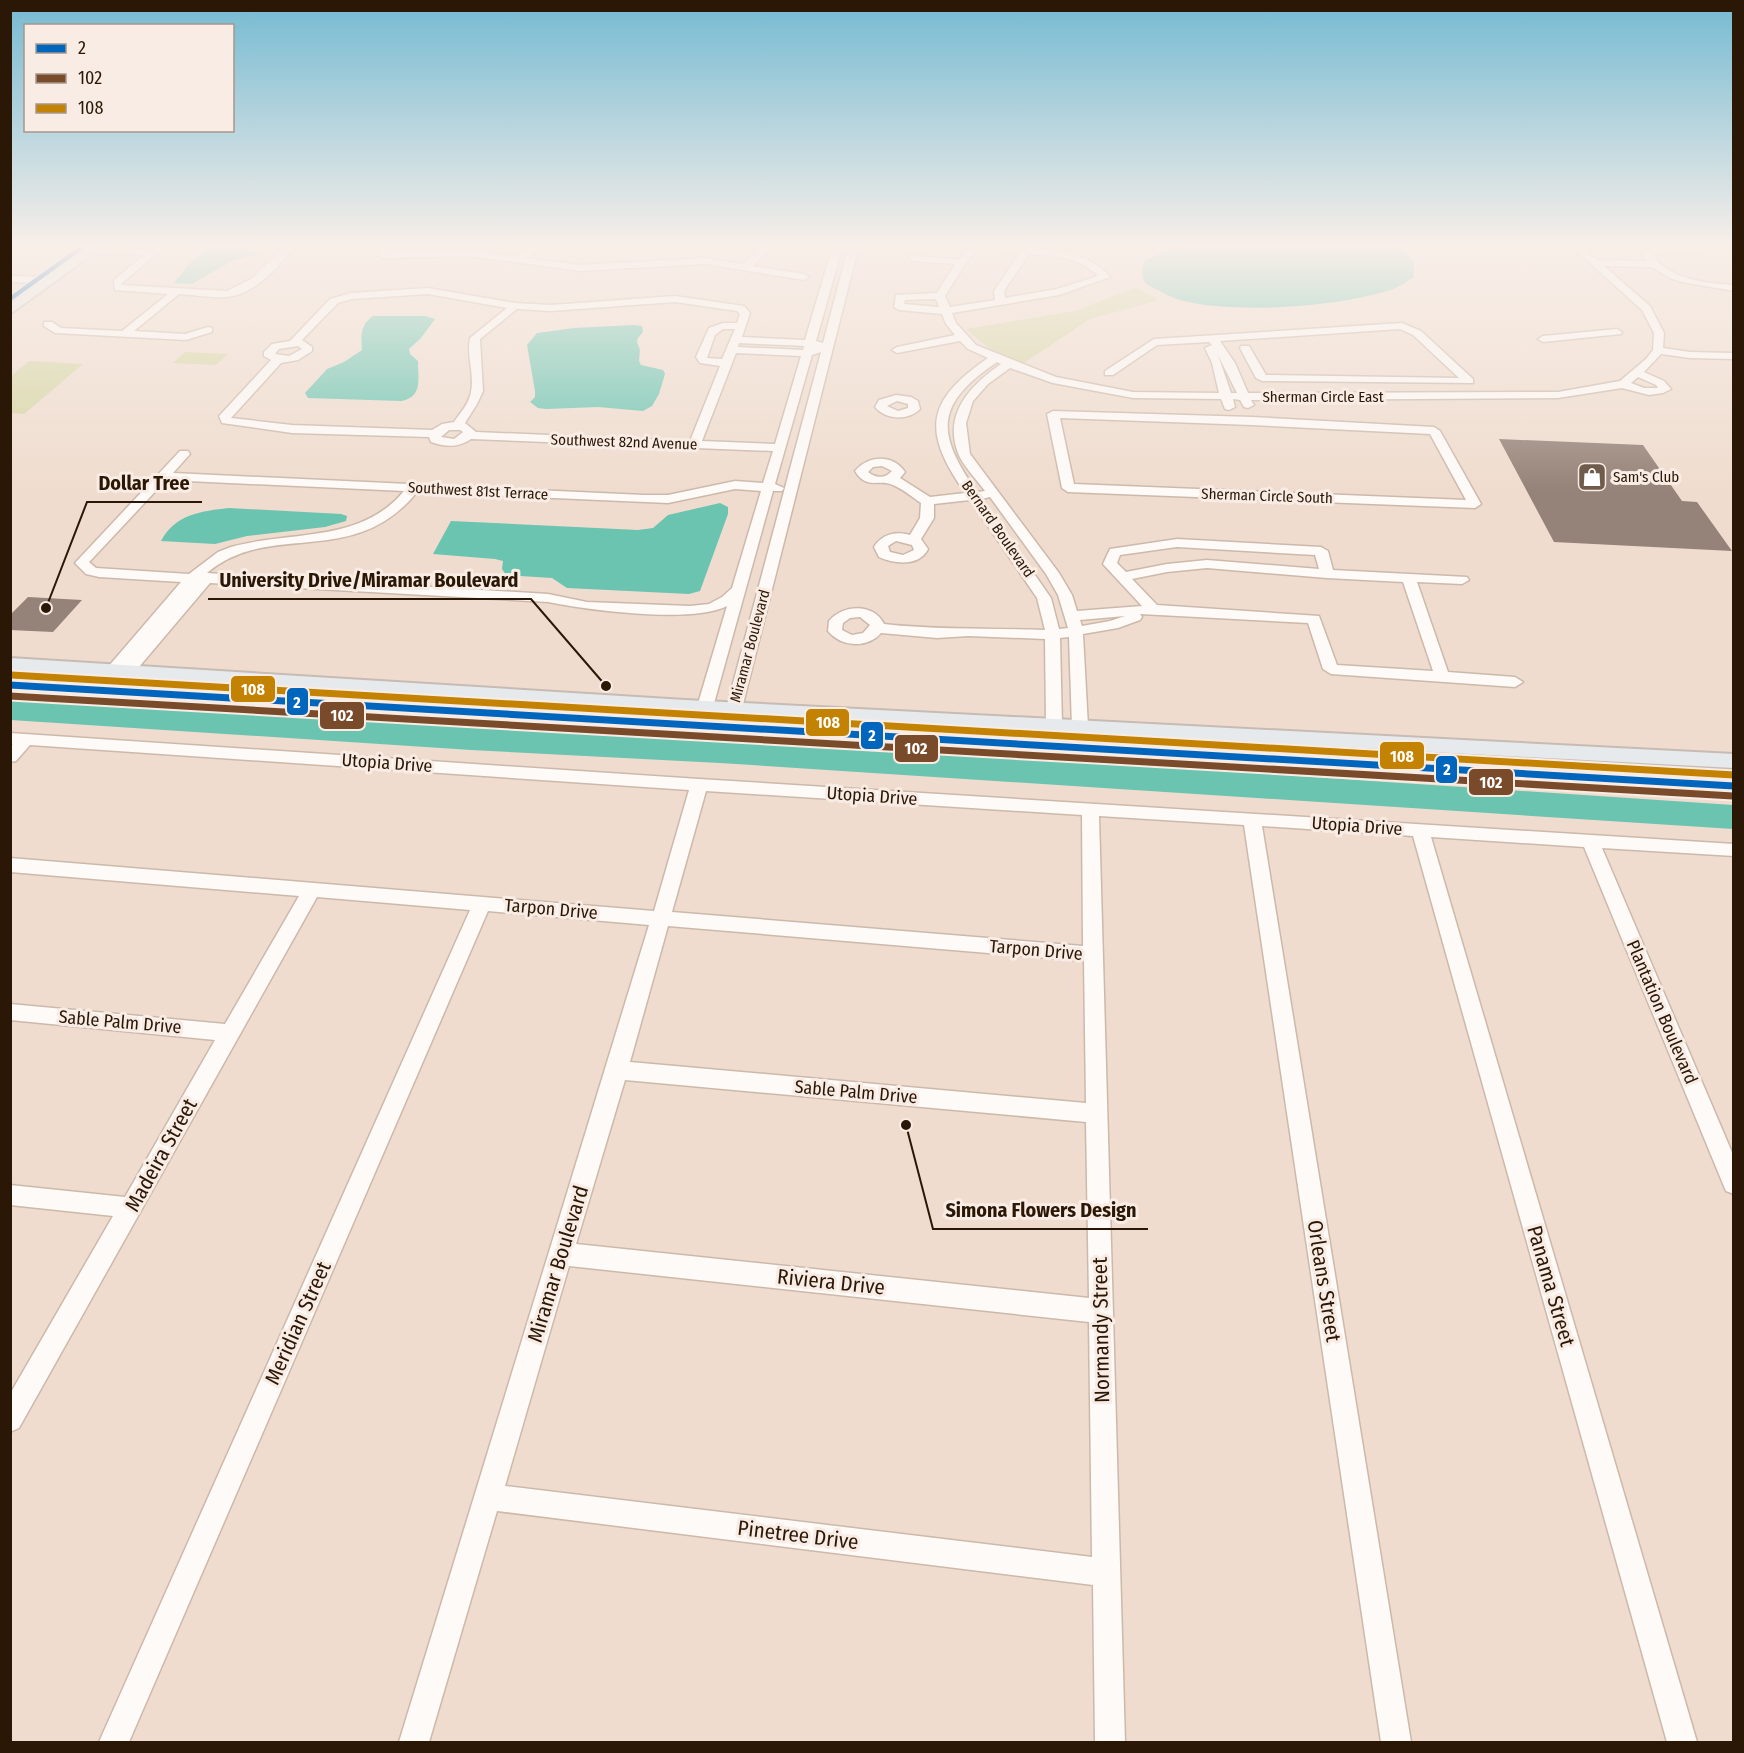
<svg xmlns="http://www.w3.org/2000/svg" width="1744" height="1753" viewBox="0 0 1744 1753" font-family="'Fira Sans Condensed',sans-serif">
	<rect width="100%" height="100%" fill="#efdcce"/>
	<!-- green -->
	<path fill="#d4d5a3" d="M1136,287L1159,300L1090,319L1024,363C1001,358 984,345 966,329L1075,311Z
		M185,352L228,354L216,365L173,363Z
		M29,361L83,364L24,414L11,413V376Z"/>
	<!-- water -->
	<path fill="#6ac4b0" d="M211,245H251L248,251L264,253L234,260L192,284L174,283L188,265Z
		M1181,245H1400L1414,262C1414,268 1414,273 1413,278C1406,282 1400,286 1393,289C1341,307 1236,314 1184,301C1171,298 1158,290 1146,284C1140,275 1142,269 1145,260Z
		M373,316H425L435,319L421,338L409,349L410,354L418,361C418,379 423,397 401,401L308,398L305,393L327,369L344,362L362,350C361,335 360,325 373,316Z
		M634,325L642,326L643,332L638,338L637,342L640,350L639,361L641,365L663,370L665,374L659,394L652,406L643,411L598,407L546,409L538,408L530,402L535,397V391L527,345L537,333L574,328Z
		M720,503L728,507V514L700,591L689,594L567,588L552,578L506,575L502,569L503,561L495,559L433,554L451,521L638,530L653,528L668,515Z
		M229,508L341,514L347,516L346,521L325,527L247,536L215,544L161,541C175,514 202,511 229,508Z
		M10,697L1161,767L1733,805V829L720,763L471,750L11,720Z"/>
	<!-- building -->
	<path fill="#958278" d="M1499,439L1643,445L1682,501L1697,502L1732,551L1554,542Z
		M28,597L82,600L53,632L10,630V615Z"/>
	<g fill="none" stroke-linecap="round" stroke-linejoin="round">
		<!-- minor casing -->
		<g stroke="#ccb9aa" stroke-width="3">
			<path id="minor" d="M97,245L102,248L151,250L157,245H167L122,283V285L227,291L251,279L286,245H296C279,266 255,295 226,297C211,298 194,295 179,294L134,331L185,334L208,327L212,328V332L186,340L55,333L44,326V322H52L61,328L122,331L168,294L115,290L114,280L144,255L100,254L91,248Z
				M383,245H392L388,252L468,250L516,257L533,245H544L527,258L580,265L705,258L743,264L764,245H774L753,266L804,274L809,277L804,280L705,264L580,271L468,256L382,258L377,255Z
				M833,245H843L816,341L823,343L849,245H859L742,708L719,730H707L697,707L727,606C693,624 587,610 548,602L210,583L133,674L105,684L60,692L52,687L60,682L107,673L105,670L108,667L181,582L99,577L86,574L75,563L180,451H188L190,454L173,473L644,495H668L735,481L763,483L773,451L471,439C458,448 445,447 431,442L429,437L292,433L222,423L219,416L221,414L271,360L264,356V352L272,344L290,341L330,299L351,293L428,288L515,303L551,305L675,296L744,306L750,313L742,337L805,340ZM428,294L507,308L470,338C466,356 475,374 471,392C469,404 460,413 454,422L442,424L432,430L292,425L231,418L281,363L298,360L312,351V347L302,340L338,303L352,299ZM675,302L737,311L740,314L737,323H723L709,328L696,357L700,363L720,366L690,441L476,432L465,423L477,404L483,391L480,339L517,309L551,311ZM723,329H735L722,359L707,358L715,335ZM739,343L804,346L803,350L738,347ZM298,346L302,349L289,356L275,354L279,349ZM821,352L727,706L716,715L713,707L773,491H782L784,488L775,484L812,355ZM736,353L801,356L775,444L702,441ZM449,430H460L463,432L454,439L441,437ZM166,480L404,491C360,544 291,530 231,547L218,552L189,574L96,568L89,562L93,558ZM735,489L761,491L732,588L722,597L709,604L690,606L587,602L548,594L207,573C270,519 353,571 417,492L668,503Z
				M971,245H981L965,264L945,296L950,307L995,300L994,291L1020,253L995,250L993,248L997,245C1034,247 1084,246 1110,277L1059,295L952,313L956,323L976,345L1056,377L1133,392L1219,393L1212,363L1205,348L1212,345L1209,342L1157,345L1113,375H1105V371L1154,339L1402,323L1421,331L1473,379V383L1262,381L1256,378L1240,348L1241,346H1249L1266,375L1459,378L1413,335L1400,329L1220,341L1235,363L1248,393L1558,392L1620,381L1646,359L1653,350L1654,333L1642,310L1570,245H1580L1597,260L1647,261L1642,254L1644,252L1671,245H1712L1711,249L1708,250L1672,251L1653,255C1670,280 1706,283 1734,285V291L1682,282L1670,278L1652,267L1604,266L1650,306L1664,333L1663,348L1690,352L1732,353L1734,359L1690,358L1661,354L1644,372L1664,381L1671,389L1663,393L1649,395L1622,388L1558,398L1251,400L1254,405L1248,408L1244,407L1240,400L1233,399L1235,407L1229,410L1225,409L1221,399L1133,398L1053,383L1010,368L988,384L973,401L966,423L970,454L1059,573L1072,595L1077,611L1142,606L1103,564L1110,549L1177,539L1321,547L1328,551L1333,570L1467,577L1469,580L1462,584L1417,582L1448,672L1515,677L1523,682L1515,687L1331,674L1323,669L1308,623L1140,614L1142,617L1140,620L1118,628L1083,634L1088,727L1086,731H1074L1072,727L1069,637L1060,638L1062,726L1060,730H1048L1046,726L1045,639L968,636L937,638L881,633C867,649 841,647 828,631L829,621C843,604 874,603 884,624C938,630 991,628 1045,630L1037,598L970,500L934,504V518L921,539L928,549C919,567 894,564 879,557L874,547C882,534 896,531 910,535L920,518L921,503C912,497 903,489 893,485C879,478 867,491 855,471C868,455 893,454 905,472L900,478L930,497L965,493C923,432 924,402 988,358L968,349L960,341L897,353L892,350L897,347L955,335L946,324L942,314L899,310L894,307L896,295L937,293L955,264L913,261L910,260V256L959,259ZM1029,254C1054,256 1080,257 1098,276L1057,289L1005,298L1004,291ZM936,299L939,307L904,304L905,300ZM1218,355L1237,393H1231ZM997,362L1001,364C971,385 943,413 958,453C963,466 977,480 985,491L977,492C936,433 934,405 997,362ZM1638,377L1656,385L1658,388H1644L1631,383ZM882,466L892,471C885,479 875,478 868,472L873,467ZM990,497L1046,574L1058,595L1068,628L1059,629L1051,598L982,499ZM896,541L912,545L914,550L903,555L890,552L888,546ZM1177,547L1315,555L1319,569L1207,560L1167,564L1126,572L1117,563L1120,555ZM1207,568L1327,578L1403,582L1433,671L1337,665L1319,616L1157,605L1132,579L1167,572ZM1125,616L1110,621L1082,626L1080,620ZM860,617L870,625L863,633L852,635L842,630L843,623L850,618Z
				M10,276L51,277L56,280L51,283L10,282Z
				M1617,329L1622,332L1621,334L1543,342L1538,339L1543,336Z
				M896,395L911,397L918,401L920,409C908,421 886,420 875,407L879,400ZM897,401L908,404V408L898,411L887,406Z
				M1053,411L1252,417L1434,427L1440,431L1481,504L1475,508L1068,492L1062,488L1047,414ZM1060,418L1252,425L1430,434L1466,500L1074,484Z
				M10,733L699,779L1734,844V856L1602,848L1734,1157V1194L1726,1191L1723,1184L1584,847L1431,837L1697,1742H1667L1413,836L1262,826L1411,1742H1381L1244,825L1099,816L1125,1742H1095L1093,1585L497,1511L429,1742H399L649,925L488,911L129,1742H99L470,910L317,897L19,1428L10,1432V1394L113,1216L10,1205V1185L125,1197L215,1040L10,1020V1004L225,1024L299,896L10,872V858L654,911L689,790L30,745L16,761L10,762V746L13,744L10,743ZM706,791L1082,815L1083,946L672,912ZM668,926L1084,961L1086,1103L630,1062ZM625,1080L1086,1122L1089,1298L576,1244ZM569,1266L1089,1322L1092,1557L505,1486Z"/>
		</g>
		<!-- major casing -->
		<g stroke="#c7bbb3" stroke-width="4">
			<path id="major" d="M91,245H105L10,314V304Z
				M10,658L685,700L1734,754V768L685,712L10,670Z
				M10,679L1734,779V793L10,691Z"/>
		</g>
		<!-- minor -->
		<use href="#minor" fill="#fdfaf8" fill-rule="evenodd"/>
		<!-- major -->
		<use href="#major" fill="#e6eaec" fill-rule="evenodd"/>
		<!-- bus-1-far1 casing -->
		<g stroke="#f8ece4" stroke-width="7">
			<path id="bus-1-far1" d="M10,299L85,245"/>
		</g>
		<!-- bus-1 casing -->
		<g stroke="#f8ece4" stroke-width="11">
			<path id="bus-1" d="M10,685L1734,786"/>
		</g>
		<!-- bus-2 casing -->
		<g stroke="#f8ece4" stroke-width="11">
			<path id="bus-2" d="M10,696L1733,796"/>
		</g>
		<!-- bus-3 casing -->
		<g stroke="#f8ece4" stroke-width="11">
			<path id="bus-3" d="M11,675L1734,775"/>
		</g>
		<!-- bus-1-far1 -->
		<use href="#bus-1-far1" stroke="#0065bd" stroke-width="4.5"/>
		<!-- bus-1 -->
		<use href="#bus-1" stroke="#0065bd" stroke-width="7"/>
		<!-- bus-2 -->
		<use href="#bus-2" stroke="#7a4b2a" stroke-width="7"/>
		<!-- bus-3 -->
		<use href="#bus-3" stroke="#c48202" stroke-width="7"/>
	</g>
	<!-- sky -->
	<linearGradient id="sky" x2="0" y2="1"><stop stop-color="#75bad2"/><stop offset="0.5" stop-color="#f8efe9"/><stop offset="1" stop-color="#f8efe9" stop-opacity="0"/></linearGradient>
	<rect width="1744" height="491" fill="url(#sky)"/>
	<!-- icons -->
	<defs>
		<g id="shop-square" transform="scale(1.5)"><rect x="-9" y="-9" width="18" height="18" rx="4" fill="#705c4c" stroke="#f8ece4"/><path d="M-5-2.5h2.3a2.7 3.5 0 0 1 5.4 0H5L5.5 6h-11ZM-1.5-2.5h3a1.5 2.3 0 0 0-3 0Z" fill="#fff"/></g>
	</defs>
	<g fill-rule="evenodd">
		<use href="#shop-square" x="1592" y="477"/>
	</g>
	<g text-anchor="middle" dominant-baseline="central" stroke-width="6" stroke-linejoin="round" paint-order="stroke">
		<!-- far-street labels -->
		<g font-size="15" fill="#2b1706" stroke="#f8ece4">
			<text x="1323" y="397">Sherman Circle East</text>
			<text transform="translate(624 442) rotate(2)">Southwest 82nd Avenue</text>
			<text transform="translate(478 491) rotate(3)">Southwest 81st Terrace</text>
			<text transform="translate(1267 496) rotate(2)">Sherman Circle South</text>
			<text transform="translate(998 529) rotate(55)">Bernard Boulevard</text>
			<text transform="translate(750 646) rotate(-75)">Miramar Boulevard</text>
		</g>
		<!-- far-poi labels -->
		<g font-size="15" fill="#2b1706" stroke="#f8ece4" text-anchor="start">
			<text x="1613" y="477">Sam's Club</text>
		</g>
		<!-- street labels -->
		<g font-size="18" fill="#2b1706" stroke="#f8ece4">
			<text transform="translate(387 763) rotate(4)">Utopia Drive</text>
			<text transform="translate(872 796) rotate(4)">Utopia Drive</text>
			<text transform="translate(1357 826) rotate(4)">Utopia Drive</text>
			<text transform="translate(551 909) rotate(5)">Tarpon Drive</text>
			<text transform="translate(1036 950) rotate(5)">Tarpon Drive</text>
			<text transform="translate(1662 1012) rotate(67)">Plantation Boulevard</text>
			<text transform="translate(120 1022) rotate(5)">Sable Palm Drive</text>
			<text transform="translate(856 1092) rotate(5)">Sable Palm Drive</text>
		</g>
		<!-- near-street labels -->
		<g font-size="21" fill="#2b1706" stroke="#f8ece4">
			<text transform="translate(161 1155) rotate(-61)">Madeira Street</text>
			<text transform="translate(558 1264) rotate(-73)">Miramar Boulevard</text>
			<text transform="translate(1324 1281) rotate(81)">Orleans Street</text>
			<text transform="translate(831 1282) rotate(6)">Riviera Drive</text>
			<text transform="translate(1551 1286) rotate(74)">Panama Street</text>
			<text transform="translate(298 1323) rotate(-66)">Meridian Street</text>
			<text transform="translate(1101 1330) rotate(-91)">Normandy Street</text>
			<text transform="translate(798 1535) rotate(7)">Pinetree Drive</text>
		</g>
	</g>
	<!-- callouts -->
	<path fill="none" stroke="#2b1706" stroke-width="2" d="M46 608L87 502H202M606 686L531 599H208M906 1125L933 1229H1148"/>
	<g fill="#2b1706" stroke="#f8ece4" stroke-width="2">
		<circle cx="46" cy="608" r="6"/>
		<circle cx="606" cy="686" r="6"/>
		<circle cx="906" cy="1125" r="6"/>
	</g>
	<g font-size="20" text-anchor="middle" font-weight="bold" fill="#2b1706" stroke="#f8ece4" stroke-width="6" stroke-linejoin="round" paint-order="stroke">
		<text x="144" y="490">Dollar Tree</text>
		<text x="369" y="587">University Drive/Miramar Boulevard</text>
		<text x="1041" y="1217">Simona Flowers Design</text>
	</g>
	<g stroke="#f8ece4" stroke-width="2">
		<rect x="230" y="675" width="46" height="28" rx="6" fill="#c48202"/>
		<rect x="286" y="687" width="23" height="29" rx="6" fill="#0065bd"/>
		<rect x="319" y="701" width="46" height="29" rx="6" fill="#7a4b2a"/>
		<rect x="805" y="708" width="45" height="29" rx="6" fill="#c48202"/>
		<rect x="860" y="721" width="24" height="29" rx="6" fill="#0065bd"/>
		<rect x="894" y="734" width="45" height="29" rx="6" fill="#7a4b2a"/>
		<rect x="1379" y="741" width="46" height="29" rx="6" fill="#c48202"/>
		<rect x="1435" y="755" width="23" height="29" rx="6" fill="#0065bd"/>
		<rect x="1468" y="768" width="46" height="28" rx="6" fill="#7a4b2a"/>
	</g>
	<g font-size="16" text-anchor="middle" font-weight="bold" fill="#fff">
		<text x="253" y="695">108</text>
		<text x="297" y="708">2</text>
		<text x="342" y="721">102</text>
		<text x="828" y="728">108</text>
		<text x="872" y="741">2</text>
		<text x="916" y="754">102</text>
		<text x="1402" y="762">108</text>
		<text x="1447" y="775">2</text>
		<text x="1491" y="788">102</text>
	</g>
	<!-- border -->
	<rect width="1744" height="1753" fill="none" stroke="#2b1706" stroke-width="24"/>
	<!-- legend -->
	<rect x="24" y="24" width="210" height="108" fill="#f8ece4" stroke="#a6978b" stroke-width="1.5"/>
	<rect x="36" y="44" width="30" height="9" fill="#0065bd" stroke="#a6978b" stroke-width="1.5"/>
	<text x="78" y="54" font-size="18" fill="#2b1706">2</text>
	<rect x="36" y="74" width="30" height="9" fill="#7a4b2a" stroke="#a6978b" stroke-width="1.5"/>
	<text x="78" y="84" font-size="18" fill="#2b1706">102</text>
	<rect x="36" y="104" width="30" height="9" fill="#c48202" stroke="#a6978b" stroke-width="1.5"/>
	<text x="78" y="114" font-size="18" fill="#2b1706">108</text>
</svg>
